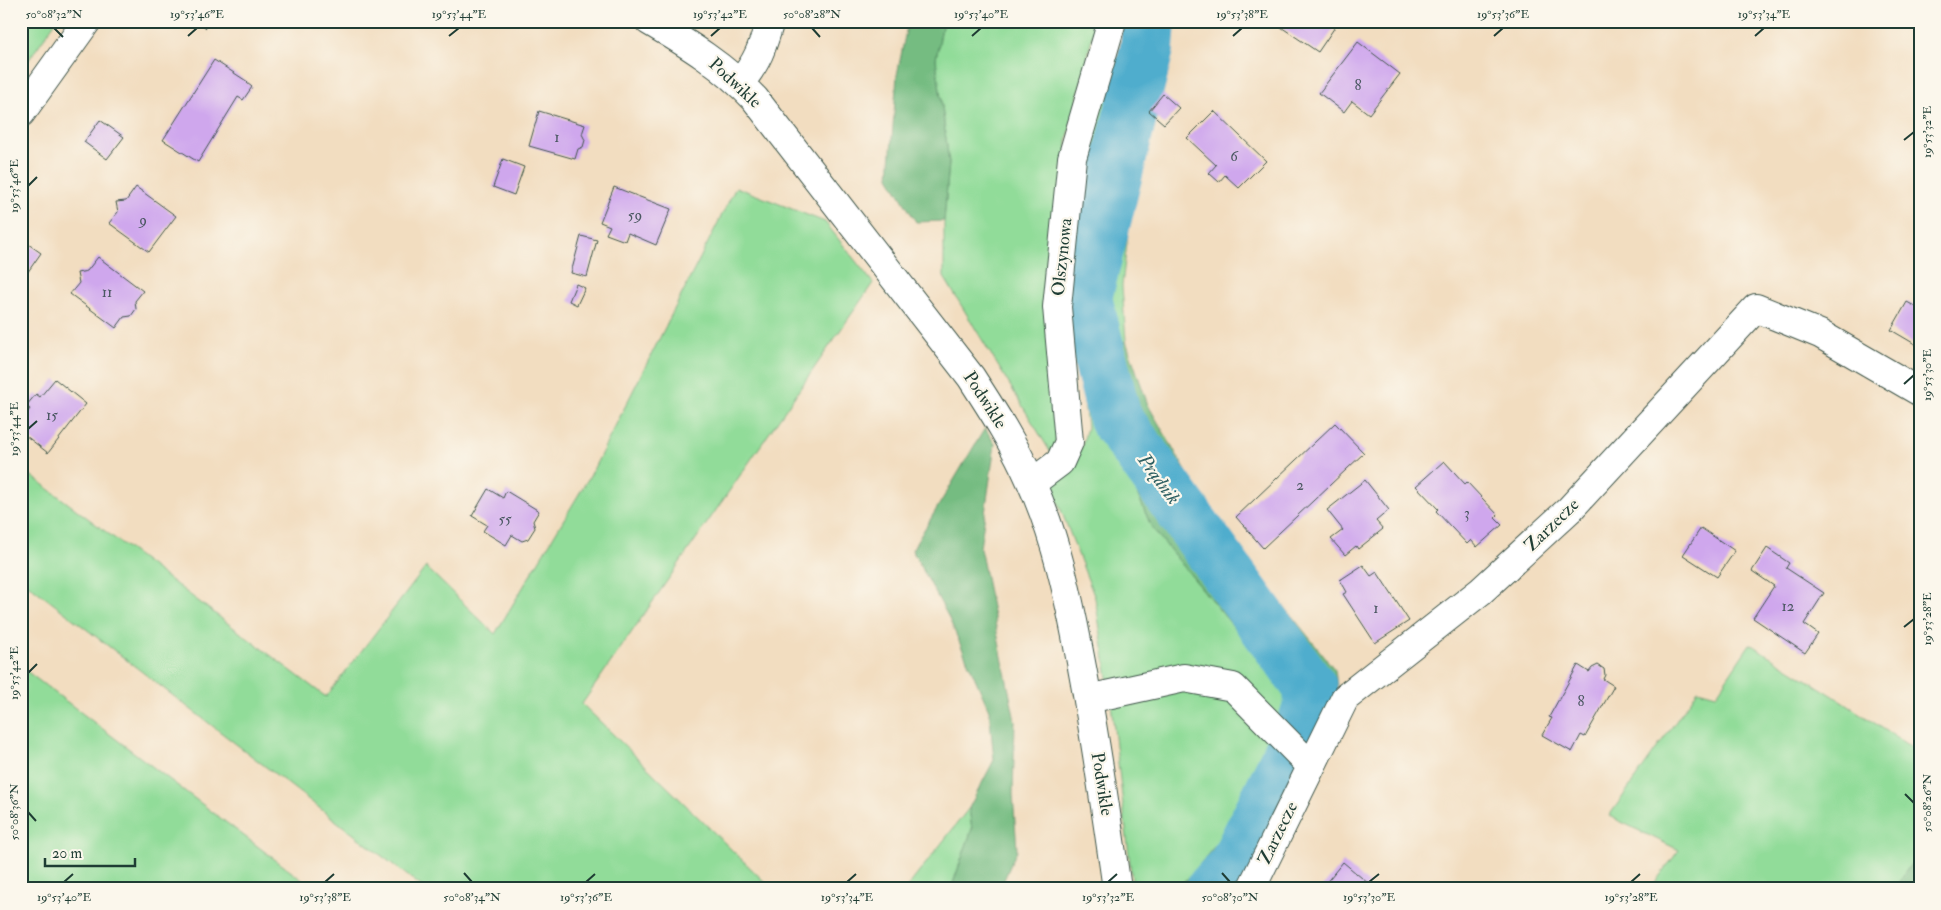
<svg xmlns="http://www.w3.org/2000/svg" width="1941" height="910" viewBox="0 0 1941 910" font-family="'IM FELL Double Pica',serif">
	<rect width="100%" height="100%" fill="#fbf7ec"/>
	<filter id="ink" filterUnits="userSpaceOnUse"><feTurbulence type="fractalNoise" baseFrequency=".02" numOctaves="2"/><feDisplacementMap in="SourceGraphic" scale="10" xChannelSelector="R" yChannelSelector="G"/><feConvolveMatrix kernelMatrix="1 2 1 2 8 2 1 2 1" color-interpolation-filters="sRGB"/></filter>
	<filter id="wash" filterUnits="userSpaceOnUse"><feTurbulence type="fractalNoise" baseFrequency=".0096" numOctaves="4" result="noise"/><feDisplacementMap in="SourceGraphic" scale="20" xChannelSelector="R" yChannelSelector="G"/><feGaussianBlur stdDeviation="1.12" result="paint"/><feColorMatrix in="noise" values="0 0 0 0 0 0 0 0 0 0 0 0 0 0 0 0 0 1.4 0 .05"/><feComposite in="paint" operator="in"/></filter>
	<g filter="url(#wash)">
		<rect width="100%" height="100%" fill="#f2ddc0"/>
		<!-- green -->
		<path fill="#91dc99" stroke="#588c66" d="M21,21H56L21,71Z
			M943,21H1096L1067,141L1061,428L1051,453L944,277V221L949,163L936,59Z
			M1137,38L1157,40L1140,128L1122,286L1126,341L1079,359L1152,528L1289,694L1239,816L1188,879L1173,889H1133L1108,678L1095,598L1051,484L1082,446L1087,427L1079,358L1075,294L1081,195L1106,68Z
			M736,187L825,222L873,283L582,704L772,889H425L21,579V468L326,697L426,567L495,634L591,474Z
			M1750,644L1835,697L1920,753V851L1894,889H1650L1679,850L1609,816L1698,690L1716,695Z
			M21,667L314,889H32L21,881Z
			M969,808L972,829L951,889H906Z"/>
		<!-- forest -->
		<path fill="#74bc81" stroke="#4a7c5a" d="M908,21H943L936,59L949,163L944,221L916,222L889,177L897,75Z
			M1126,341L1148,405L1212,516L1335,670L1338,694L1245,889H1173L1188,879L1239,816L1289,694L1152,528L1079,358Z
			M985,428L995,444L980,548L1015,721L1013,794L1017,850L1000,889H951L972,829L969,808L994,760L989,710L948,616L912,550Z
			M1920,851V889H1894Z"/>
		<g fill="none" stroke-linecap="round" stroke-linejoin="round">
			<!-- river -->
			<path stroke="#4fadcd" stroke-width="54" d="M1149,21L1147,48L1085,298L1115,418L1310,687L1311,707L1294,745L1235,865L1213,889"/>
		</g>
		<g id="blocks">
			<!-- building -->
			<path fill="#cfa7ed" d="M198,21H211L206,28Z
				M1272,21H1339L1318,52Z
				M1358,42L1400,74L1369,114L1352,101L1344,112L1319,93Z
				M214,60L248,82L247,83L252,87L243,100L238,97L198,162L163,140Z
				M1163,94L1179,108L1164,124L1149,111Z
				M539,111L585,125L582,134L585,140L583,147L578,149L575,159L529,146Z
				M1214,111L1266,161L1239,188L1225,175L1219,182L1209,173L1216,165L1187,138Z
				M100,120L124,137L107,159L84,142Z
				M503,159L524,167L514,195L493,187Z
				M136,187L176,216L149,252L109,223L118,212L116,202L126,201Z
				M614,187L671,209L656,245L628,233L625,241L606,234L610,226L600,222Z
				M581,236L597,240L587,277L571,273Z
				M21,239L41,253L25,276L21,273Z
				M98,257L143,291L135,301L136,309L131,316L124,317L116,328L70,294L79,283L77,273L87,271Z
				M576,284L585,288L577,305L569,301Z
				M1907,302L1920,309V347L1891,330Z
				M55,379L86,404L48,453L21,432V421L30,409L26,406L36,394L40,397Z
				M1335,423L1364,453L1263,548L1236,517Z
				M1444,461L1465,484L1467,482L1498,515L1495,518L1502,525L1477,547L1471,540L1467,544L1436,511L1438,509L1416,486Z
				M1365,480L1389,510L1376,521L1383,529L1358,549L1356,546L1345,555L1331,539L1343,530L1327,510Z
				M488,489L503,498L506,491L539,511L533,521L535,528L528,539L522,541L512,535L506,545L483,531L487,525L472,516Z
				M1701,528L1735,551L1717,577L1683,555Z
				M1767,548L1789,563L1786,568L1824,593L1804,624L1818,634L1805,653L1753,618L1774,586L1752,571Z
				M1363,565L1371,576L1377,572L1409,621L1375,643L1343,594L1347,592L1340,580Z
				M1578,665L1589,672L1592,668L1598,665L1604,669L1605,675L1603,679L1614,686L1585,737L1581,735L1572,752L1542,735L1552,718L1549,717Z
				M1343,862L1369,884L1365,889H1321Z"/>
		</g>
	</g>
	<g filter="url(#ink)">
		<use href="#blocks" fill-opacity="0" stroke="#3f5549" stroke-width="1"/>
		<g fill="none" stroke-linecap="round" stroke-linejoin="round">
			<!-- minor casing -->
			<g stroke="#3f5549" stroke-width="30">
				<path id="minor" d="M649,21C688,44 724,66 755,99L971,377C993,411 1015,445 1031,482C1056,537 1069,598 1080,657C1095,734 1106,811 1117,889
					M740,83C758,61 762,48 770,21
					M1032,483L1060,462L1069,442L1057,307L1072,158L1112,21
					M1088,699L1184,678L1233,687L1311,766
					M1251,889L1345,698L1481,591L1570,509L1756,308L1820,334L1920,392"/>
			</g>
			<!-- major casing -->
			<g stroke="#3f5549" stroke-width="30">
				<path id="major" d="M21,113L87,21"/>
			</g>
			<!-- minor -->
			<use href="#minor" stroke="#fff" stroke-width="28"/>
			<!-- major -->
			<use href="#major" stroke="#fff" stroke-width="28"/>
		</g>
	</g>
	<!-- ticks -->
	<path fill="none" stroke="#1f3d34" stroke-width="2" d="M54,28L63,37M812,28L820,37M188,36L197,28M449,36L459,28M711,36L720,28M972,36L981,28M1233,36L1242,28M1494,36L1503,28M1755,36L1764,28M1904,140L1914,132M28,186L37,177M1904,384L1914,375M28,429L37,421M1904,627L1914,619M28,673L37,664M1905,794L1914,803M28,812L36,821M464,873L472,882M1222,873L1230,882M64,882L73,874M325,882L334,874M586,882L595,874M847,882L856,874M1108,882L1117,874M1369,882L1379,874M1631,882L1640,874"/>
	<g text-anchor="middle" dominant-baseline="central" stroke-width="4.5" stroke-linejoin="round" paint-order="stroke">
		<!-- number labels -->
		<g font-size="15" fill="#4b5862">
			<text x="1358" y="85">8</text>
			<text x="557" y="137">1</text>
			<text x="1234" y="156">6</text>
			<text x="635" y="215">59</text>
			<text x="143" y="220">9</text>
			<text x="107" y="292">11</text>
			<text x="52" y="415">15</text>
			<text x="1300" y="485">2</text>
			<text x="1467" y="513">3</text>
			<text x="505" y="519">55</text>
			<text x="1788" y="606">12</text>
			<text x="1376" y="608">1</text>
			<text x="1581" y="701">8</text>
		</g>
		<!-- street labels -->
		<g font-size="18" fill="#1f3d34" stroke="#fbf7ec">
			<text transform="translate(735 83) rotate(43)">Podwikle</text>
			<text transform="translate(1062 257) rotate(-84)">Olszynowa</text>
			<text transform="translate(985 400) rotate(57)">Podwikle</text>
			<text transform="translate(1552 525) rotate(-44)">Zarzecze</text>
			<text transform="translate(1102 784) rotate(81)">Podwikle</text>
			<text transform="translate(1278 833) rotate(-64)">Zarzecze</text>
		</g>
		<!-- water labels -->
		<g font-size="19" font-style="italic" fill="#2d5f62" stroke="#fbf7ec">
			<text transform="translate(1159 479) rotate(54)">Prądnik</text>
		</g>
	</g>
	<!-- margin -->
	<rect width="1941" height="910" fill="none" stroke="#fbf7ec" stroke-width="55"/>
	<!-- scale -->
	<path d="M45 858v8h90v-8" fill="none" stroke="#1f3d34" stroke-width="2.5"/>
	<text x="52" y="858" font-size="15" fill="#1f3d34" stroke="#fbf7ec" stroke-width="4" paint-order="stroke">20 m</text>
	<rect x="28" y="28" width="1886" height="854" fill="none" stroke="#1f3d34" stroke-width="2"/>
	<g font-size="12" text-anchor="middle" fill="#1f3d34">
		<text x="54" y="18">50°08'32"N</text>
		<text x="197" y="18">19°53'46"E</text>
		<text x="459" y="18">19°53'44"E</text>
		<text x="720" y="18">19°53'42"E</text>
		<text x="812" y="18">50°08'28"N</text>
		<text x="981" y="18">19°53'40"E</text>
		<text x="1242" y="18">19°53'38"E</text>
		<text x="1503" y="18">19°53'36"E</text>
		<text x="1764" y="18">19°53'34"E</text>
		<text transform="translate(1927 132) rotate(-90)" y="4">19°53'32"E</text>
		<text transform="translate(14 186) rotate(-90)" y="4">19°53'46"E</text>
		<text transform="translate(1927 375) rotate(-90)" y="4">19°53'30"E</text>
		<text transform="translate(14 429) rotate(-90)" y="4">19°53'44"E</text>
		<text transform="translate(1927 619) rotate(-90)" y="4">19°53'28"E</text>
		<text transform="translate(14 673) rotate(-90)" y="4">19°53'42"E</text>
		<text transform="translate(1927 803) rotate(-90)" y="4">50°08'26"N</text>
		<text transform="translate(14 812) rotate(-90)" y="4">50°08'36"N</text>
		<text x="64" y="901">19°53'40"E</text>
		<text x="325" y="901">19°53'38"E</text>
		<text x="472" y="901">50°08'34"N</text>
		<text x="586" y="901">19°53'36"E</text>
		<text x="847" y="901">19°53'34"E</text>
		<text x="1108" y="901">19°53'32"E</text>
		<text x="1230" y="901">50°08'30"N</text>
		<text x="1369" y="901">19°53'30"E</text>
		<text x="1631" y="901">19°53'28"E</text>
	</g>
</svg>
